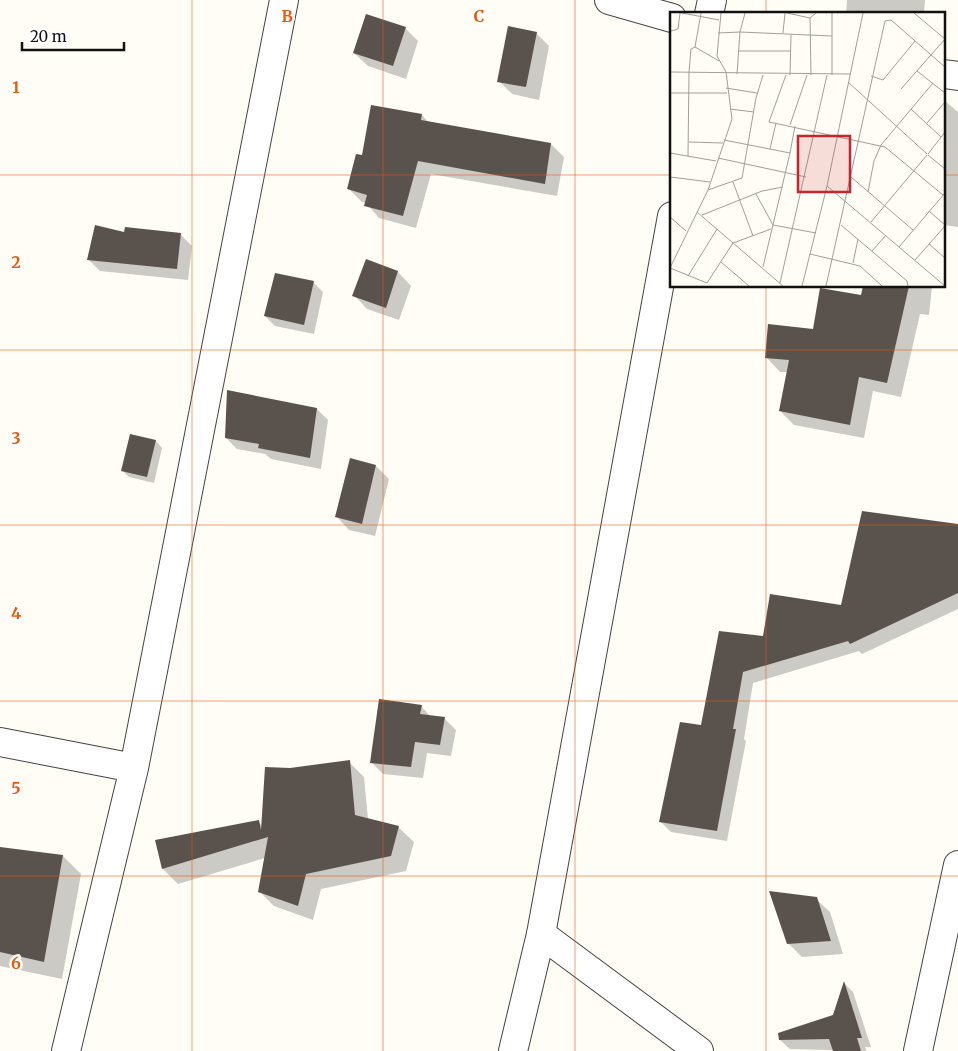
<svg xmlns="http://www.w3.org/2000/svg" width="958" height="1051" viewBox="0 0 958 1051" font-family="Merriweather,serif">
	<rect width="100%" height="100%" fill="#fffdf5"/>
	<!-- shadow -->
	<path fill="#0003" d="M847,0H925L924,14H846Z
		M405,28L418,41L406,79L368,66L354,53Z
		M536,33L549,46L539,100L512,94L499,81Z
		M944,100L958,112V227L944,225Z
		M422,115L429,123L551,144L564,157L557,196L431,174L416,228L379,218L366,203L362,202L349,189L363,157Z
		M126,234H180L192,246L188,280L100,271L89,260Z
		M366,261L398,272L411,286L399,320L367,309L354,295Z
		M313,282L323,292L314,334L275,326L265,316Z
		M864,286H932L929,315L920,314L901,397L873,391L864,438L794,425L780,411L788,372H780L766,357L814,330L862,297Z
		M317,409L328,420L321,469L271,459L265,454L237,449L226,438Z
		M156,441L162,448L154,483L129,477L122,470Z
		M376,466L389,479L375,536L349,530L336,516Z
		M958,529V609L862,654L859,651L753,683L744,739L746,741L727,841L671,832L660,821L702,726L764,638L841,606Z
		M421,706L431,717L444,718L456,730L451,756L427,753L423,778L383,774L371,762Z
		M349,762L364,777L368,819L398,827L414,842L406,871L321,889L313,920L274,906L259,891L265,858L178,884L163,869L157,841L258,821L262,826L290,769Z
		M0,848L63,856L81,874L62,979L0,966Z
		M816,899L830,912L843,954L802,957L788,943Z
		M844,983L853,992L871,1047H865L867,1051L790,1049L780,1040L834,1016Z"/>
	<!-- building -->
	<path fill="#5a524d" d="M366,14L406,27L393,66L353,53Z
		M508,26L537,32L526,87L497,82Z
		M371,105L422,114L421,120L551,143L545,184L418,161L403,216L364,206L367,195L347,189L356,154L362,155Z
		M95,225L124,232L125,227L181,233L177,269L87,260Z
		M366,259L398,271L386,308L352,296Z
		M275,273L314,281L304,325L264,316Z
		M863,286H909L887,383L859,377L850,425L779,411L789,360L765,358L768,324L813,329L820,288L861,295Z
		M227,390L317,408L310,458L258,448L259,444L225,438Z
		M130,434L156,440L147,477L121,471Z
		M350,458L376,465L362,524L335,517Z
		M862,511L958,524V593L850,644L848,641L743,672L733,729H736L717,831L659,822L680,722L701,725L719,631L763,636L770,594L841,605Z
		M379,699L422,705L420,714L445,717L440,745L415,742L411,767L370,763Z
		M350,760L355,815L399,826L391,856L306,874L298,906L258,892L268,837L162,869L155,840L259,820L261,830L265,767L290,768Z
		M0,847L63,855L44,962L0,952Z
		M769,891L817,897L831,941L787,944Z
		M844,981L862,1038H857L861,1051H833L829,1039L779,1040L778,1033L833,1015Z"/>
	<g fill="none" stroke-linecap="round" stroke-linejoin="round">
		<!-- minor casing -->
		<g stroke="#444" stroke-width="30">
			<path id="minor" d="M609,0L672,18
				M944,74L958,76
				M0,742L134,768
				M541,934L699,1051
				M66,1051L134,768L284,0
				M918,1051L958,865"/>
		</g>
		<!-- tertiary casing -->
		<g stroke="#444" stroke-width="30">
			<path id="tertiary" d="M709,14L712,0
				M513,1051L541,934L672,216"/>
		</g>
		<!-- minor -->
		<use href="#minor" stroke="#fff" stroke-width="28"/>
		<!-- tertiary -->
		<use href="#tertiary" stroke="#fff" stroke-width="28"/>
	</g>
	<!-- grid -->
	<path fill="none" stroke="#e8590c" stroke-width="1" stroke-opacity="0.55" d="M192,0V1051M383,0V1051M575,0V1051M766,0V14M0,175H672M944,175H958M766,286V1051M0,350H958M0,525H958M0,701H958M0,876H958"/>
	<!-- overview -->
	<g transform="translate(670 12)">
		<rect width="275" height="275" fill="#fffdf5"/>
		<path fill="none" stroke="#a09f9a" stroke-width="1" d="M12,1L49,8M31,1L25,35L49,49M117,1L140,6M244,1L275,27M1,19L8,17L10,1M48,21L70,20L75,1M113,21L115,1M68,39H121M247,59L275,81M0,60L180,62M67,62L70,20L162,24M116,63L99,110L215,135L273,183M120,63L121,23M141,63L140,6L146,1M162,63V1M201,64L213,68L245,29M178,70L257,142M56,76L87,81M231,77L275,27M0,81H57M60,97L84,100M241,97L271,125M257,111L275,90M120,113L137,63M54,128L120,141L125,114M19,130L53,131M100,137L106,111M0,141L46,149M258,142L275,120M258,143L275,157M18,144L19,60L21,37L25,35M48,146L136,165M0,165L40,170M181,165L243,218M63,170L83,224M157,174L275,274M38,178L72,166L86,86L93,63M198,180L204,149L211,133L263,71M86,182L103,213L146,221M259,199L275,213M27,200L113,274M32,203L92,179L113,175M0,205L16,219M201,210L257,143M171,213L237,269L238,274M259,232L275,246M229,235L275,181M202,239L216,223M140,242L190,254L212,274M245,248L275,214M51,250L79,274M183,251L188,227M93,255L120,141M0,256L38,178L62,107L56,60L47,44L51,1M0,256L37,271L63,231L101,217M18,264L47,217M110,271L157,63M132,274L157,174L193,1M156,274L215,9L221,8L275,55"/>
		<path fill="#c4262e" fill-opacity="0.15" stroke="#c4262e" stroke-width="2.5" d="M128,124H180V180H128Z"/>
		<rect width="275" height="275" fill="none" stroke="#111" stroke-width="2.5"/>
	</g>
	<g font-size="16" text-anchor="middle" font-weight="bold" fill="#e8590c" stroke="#fff" stroke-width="5" stroke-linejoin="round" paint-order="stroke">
		<text x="287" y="22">B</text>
		<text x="479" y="22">C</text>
		<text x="16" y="93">1</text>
		<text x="16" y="268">2</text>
		<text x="16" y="444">3</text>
		<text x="16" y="619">4</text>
		<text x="16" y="794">5</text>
		<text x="16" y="969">6</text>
	</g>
	<!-- scale -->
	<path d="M22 42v8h102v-8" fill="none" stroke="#111111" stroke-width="2.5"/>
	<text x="30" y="42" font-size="15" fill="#111111" stroke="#ffffff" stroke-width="4" paint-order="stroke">20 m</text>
</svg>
